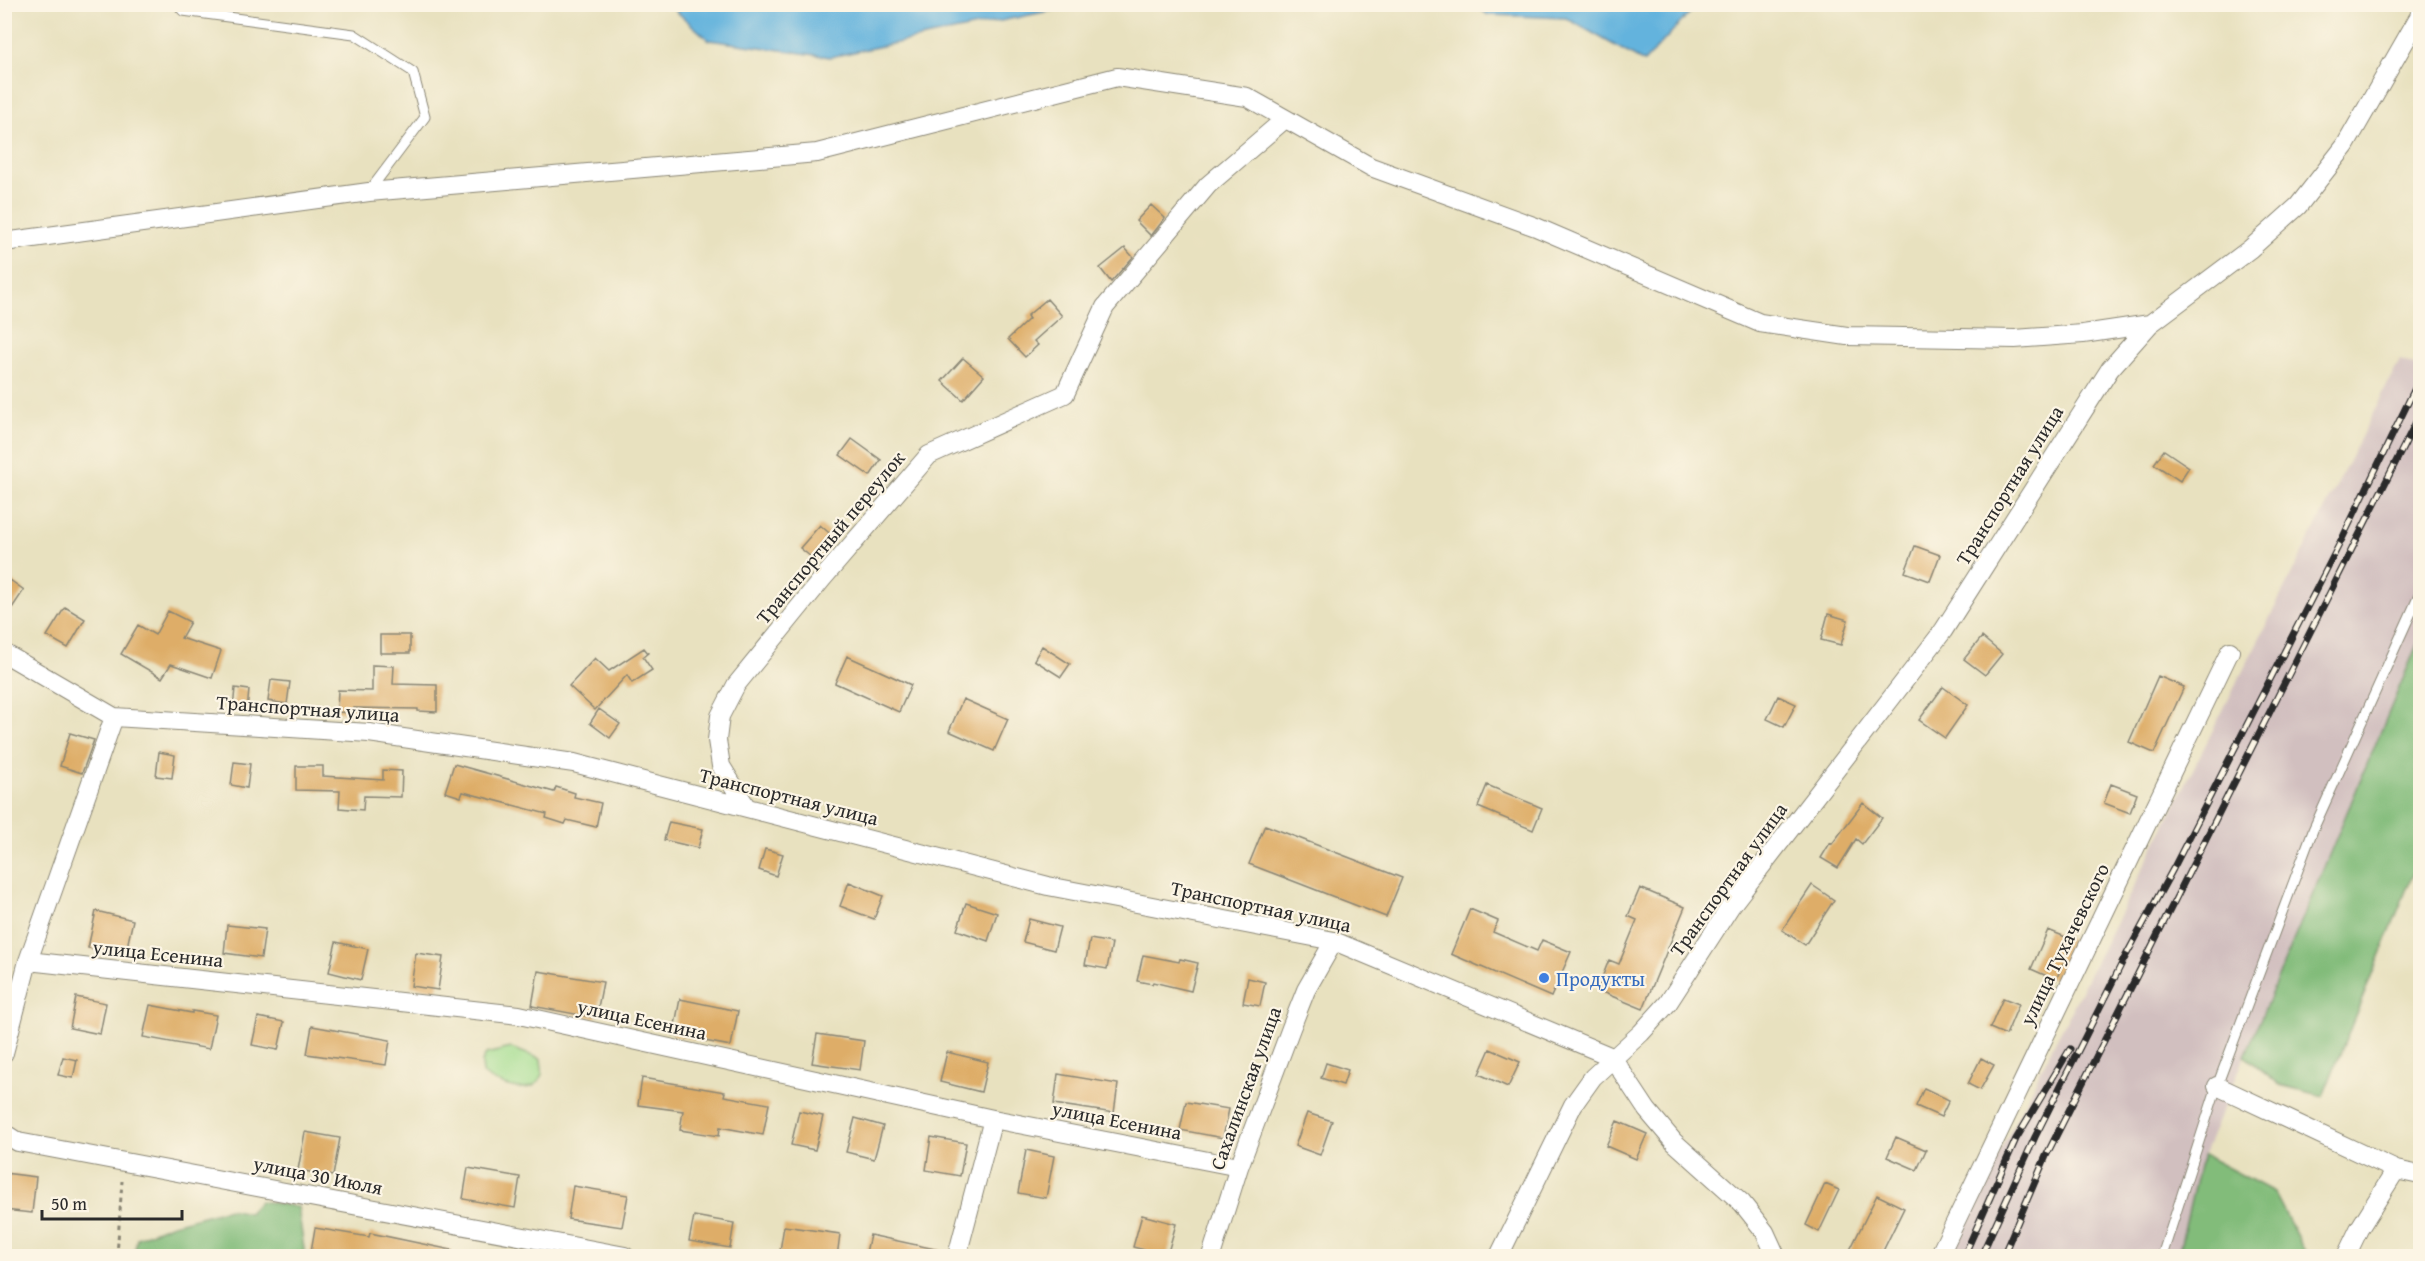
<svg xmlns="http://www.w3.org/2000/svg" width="2425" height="1261" viewBox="0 0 2425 1261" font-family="'Gentium Book Plus',serif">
	<rect width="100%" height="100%" fill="#fcf5e5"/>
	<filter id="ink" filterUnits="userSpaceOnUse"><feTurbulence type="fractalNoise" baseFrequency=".0167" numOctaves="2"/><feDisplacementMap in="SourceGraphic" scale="12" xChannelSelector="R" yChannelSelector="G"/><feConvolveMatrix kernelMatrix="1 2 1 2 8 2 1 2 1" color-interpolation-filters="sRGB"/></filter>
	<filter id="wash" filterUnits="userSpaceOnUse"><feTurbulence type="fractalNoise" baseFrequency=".008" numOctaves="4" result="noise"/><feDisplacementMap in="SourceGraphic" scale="24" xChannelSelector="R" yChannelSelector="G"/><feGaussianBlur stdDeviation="1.35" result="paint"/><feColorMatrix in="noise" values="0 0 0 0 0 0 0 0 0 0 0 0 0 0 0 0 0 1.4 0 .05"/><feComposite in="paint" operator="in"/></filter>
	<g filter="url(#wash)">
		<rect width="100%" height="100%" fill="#e8e1bf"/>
		<!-- industrial -->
		<path fill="#d1bfbf" d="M2400,360L2420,367V638L2199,1166L2178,1256H1944L1996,1159Z"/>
		<!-- green -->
		<path fill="#a3dd8f" stroke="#67845d" stroke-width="1.5" d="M511,1048L541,1059C541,1063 543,1070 542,1074C535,1100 496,1084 483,1074L482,1062L486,1054Z"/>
		<!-- forest -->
		<path fill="#82bc7a" stroke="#567452" stroke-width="1.5" d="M2420,638V856L2323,1096L2280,1085L2245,1056Z
			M2204,1155L2274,1192L2307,1256H2178L2199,1166Z
			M260,1201L298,1207L305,1256H134L137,1238L173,1224L229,1209L249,1213Z"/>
		<!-- water -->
		<path fill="#63b3dd" stroke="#476f84" stroke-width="1.5" d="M669,5H1077L830,57L709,40Z
			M1475,5H1697L1644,62L1566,18L1488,15Z"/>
		<g id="blocks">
			<!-- building -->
			<path fill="#dead68" d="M1151,205L1165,218L1151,236L1136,221Z
				M1125,248L1133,257L1111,282L1100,268Z
				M1047,299L1062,316L1034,341L1038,345L1025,357L1008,339L1029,319L1027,316Z
				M963,358L984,376L963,400L942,381Z
				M852,439L881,460L870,476L840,455Z
				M2164,450L2189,467L2180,481L2154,464Z
				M820,525L835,538L816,561L800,548Z
				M1915,546L1940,555L1930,581L1905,572Z
				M10,580L24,590L4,620V589Z
				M65,607L85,619L68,648L47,636Z
				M168,611L190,622L181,638L221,651L212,678L171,664L162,678L121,654L138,625L155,635Z
				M1828,614L1848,620L1841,645L1821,640Z
				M380,635H410V653H380Z
				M1982,637L2002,654L1985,675L1964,659Z
				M1042,646L1070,664L1061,677L1034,660Z
				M644,648L648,653L643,657L652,670L632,683L627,675L595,710L569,686L595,658L609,671Z
				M847,656L911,685L899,712L835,683Z
				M372,665L394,666L393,684L437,685V712L418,711V709L354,708V713L337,712L338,690L372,691Z
				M2158,676L2184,687L2154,753L2129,742Z
				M271,680L290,682L287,704L268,701Z
				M1943,687L1968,705L1945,738L1919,720Z
				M235,688L249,690L247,710L233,709Z
				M1778,696L1796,704L1784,727L1767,719Z
				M963,699L1008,719L994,751L949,731Z
				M599,709L620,724L610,738L590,723Z
				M70,733L94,740L82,773L60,766Z
				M159,752L175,755L172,778L156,776Z
				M234,762L250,764L247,788L231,785Z
				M454,764L554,792L556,787L575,793L574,797L601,803L596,827L567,820L565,824L546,818L547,814L463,792L461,797L445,792Z
				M296,766H323V776L383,780V770L402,771L401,797L364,796L363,810L339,808L340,791L296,790Z
				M2111,784L2137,794L2130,813L2104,803Z
				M1487,785L1542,808L1533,830L1478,807Z
				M1863,803L1882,818L1862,844L1856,839L1838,868L1821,858L1830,843L1832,844Z
				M669,822L703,829L698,848L664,840Z
				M1265,825L1402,878L1386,917L1249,864Z
				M765,849L783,854L776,876L759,870Z
				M849,882L883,896L874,919L840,906Z
				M1812,885L1834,900L1805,945L1782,930Z
				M1640,888L1685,907L1643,1009L1597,990L1609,960L1619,964L1637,920L1628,916Z
				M966,903L997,913L988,941L957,930Z
				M1470,909L1498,921L1493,932L1537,951L1542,940L1571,952L1551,997L1451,954Z
				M96,911L133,920L125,956L88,948Z
				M1029,919L1060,927L1054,950L1023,942Z
				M227,925L265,929L261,958L224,953Z
				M2048,930L2073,940L2056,980L2031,969Z
				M1090,939L1112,943L1107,969L1085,965Z
				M336,942L368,949L361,980L329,972Z
				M416,953L443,957L438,990L411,986Z
				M1143,955L1179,962L1180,959L1198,963L1191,991L1153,982L1152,984L1137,981Z
				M538,971L603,982L596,1018L532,1006Z
				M1248,978L1265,982L1260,1006L1243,1003Z
				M76,997L106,1003L100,1034L70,1028Z
				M2003,998L2019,1004L2006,1035L1990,1028Z
				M680,999L738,1011L731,1046L673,1035Z
				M150,1005L192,1013V1011L216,1015L209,1049L143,1037Z
				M258,1017L284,1022L278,1050L252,1045Z
				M312,1026L390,1040L386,1065L307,1054Z
				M817,1034L864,1041L860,1070L812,1063Z
				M1490,1049L1520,1062L1508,1087L1479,1074Z
				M947,1052L988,1062L981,1092L940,1082Z
				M63,1057L77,1060L73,1078L58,1075Z
				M1981,1058L1994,1065L1980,1090L1968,1084Z
				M1326,1063L1348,1070L1343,1085L1321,1078Z
				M1058,1074L1118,1084L1114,1113L1054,1104Z
				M642,1078L725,1092L724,1096L769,1104L763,1135L720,1127L719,1136L680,1130L683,1111L638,1105Z
				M1924,1088L1949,1100L1941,1117L1916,1106Z
				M1186,1102L1229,1109L1223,1138L1180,1130Z
				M799,1111L823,1116L815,1150L791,1145Z
				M1307,1113L1332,1121L1320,1155L1295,1146Z
				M855,1118L883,1126L874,1159L846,1152Z
				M1617,1121L1647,1134L1636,1159L1606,1146Z
				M305,1132L340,1138L333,1176L298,1170Z
				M931,1137L966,1143L960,1176L926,1170Z
				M1896,1137L1926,1150L1917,1170L1887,1157Z
				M1026,1150L1054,1156L1046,1198L1018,1193Z
				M468,1168L520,1177L515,1208L463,1199Z
				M4,1173L36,1177L32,1213L4,1210Z
				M1825,1184L1839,1190L1819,1232L1806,1225Z
				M573,1186L628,1195L622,1227L568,1219Z
				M1877,1195L1904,1208L1880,1257H1864L1850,1250Z
				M1142,1215L1176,1224L1167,1256L1133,1247Z
				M694,1216L734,1223L730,1248L689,1241Z
				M784,1226L840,1234L837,1257H779Z
				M315,1228L369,1237L370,1233L452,1250L451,1257H310Z
				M870,1235L940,1250L939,1257H865Z"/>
		</g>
	</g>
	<g filter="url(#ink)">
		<use href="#blocks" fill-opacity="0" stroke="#8a8675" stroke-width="1.5"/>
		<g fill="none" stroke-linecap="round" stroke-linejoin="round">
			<!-- lane casing -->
			<g stroke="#8a8675" stroke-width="11">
				<path id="lane" d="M177,4L183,11L354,34L413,72L425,117L370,190
					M2162,1256L2217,1086L2313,830L2420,593"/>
			</g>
			<!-- street casing -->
			<g stroke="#8a8675" stroke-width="20">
				<path id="street" d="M4,242L369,192L817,153L1117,77L1247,97L1371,167L1536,227L1760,323L1847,336L2015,339L2083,334L2150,324L2250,249L2298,206L2345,146L2420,15
					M4,653L114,717L369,733L574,763L1048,886L1334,941L1612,1057
					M747,808L721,766L717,740L720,716L736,685L823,578L929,455L1065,394L1105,307L1208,185L1285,119
					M28,961L519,1015L993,1119L1239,1167
					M4,1053L28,961L114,717
					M1612,1057L1647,1110L1674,1142L1742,1203L1765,1232L1776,1256
					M2217,1086L2396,1170L2420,1175
					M4,1133L18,1142L625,1256
					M957,1256L993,1119
					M1211,1256L1239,1167L1291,1028L1306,990L1334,941
					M1499,1256L1573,1105L1593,1077L1641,1033L1668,1003L1730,907L1943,631L2110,369L2150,324
					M1939,1256L2230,651
					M2346,1256L2359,1229L2396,1170"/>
			</g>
			<!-- path -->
			<path stroke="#8a8675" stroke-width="3" stroke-dasharray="4.5 4.5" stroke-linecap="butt" d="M117,1256L122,1181"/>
			<!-- lane -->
			<use href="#lane" stroke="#fff" stroke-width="9"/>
			<!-- street -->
			<use href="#street" stroke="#fff" stroke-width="18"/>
			<!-- rail casing -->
			<g stroke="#2b2b2b" stroke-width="7">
				<path id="rail" d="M1964,1256L2016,1139L2070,1049
					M1981,1256L2035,1137L2123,961L2173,869L2342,539L2420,378
					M2003,1256L2046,1156L2420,414"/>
			</g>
			<!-- rail -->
			<use href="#rail" stroke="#fcf5e5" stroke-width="4.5" stroke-dasharray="14" stroke-linecap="butt"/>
		</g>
	</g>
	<!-- markers -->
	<circle fill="#3f7fe0" stroke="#fcf5e5" stroke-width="2" cx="1544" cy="978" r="6"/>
	<g text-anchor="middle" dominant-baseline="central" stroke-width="4.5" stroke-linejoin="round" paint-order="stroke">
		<!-- street labels -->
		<g font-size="20" fill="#2b2b2b" stroke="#fcf5e5">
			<text transform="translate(2009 485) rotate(-58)">Транспортная улица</text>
			<text transform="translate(830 537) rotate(-50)">Транспортный переулок</text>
			<text transform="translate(308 708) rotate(4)">Транспортная улица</text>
			<text transform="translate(789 796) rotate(14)">Транспортная улица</text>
			<text transform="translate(1728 879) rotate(-54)">Транспортная улица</text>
			<text transform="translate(1261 906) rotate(12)">Транспортная улица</text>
			<text transform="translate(2064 944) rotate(-64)">улица Тухачевского</text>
			<text transform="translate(158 953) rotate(6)">улица Есенина</text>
			<text transform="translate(642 1019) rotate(12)">улица Есенина</text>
			<text transform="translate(1245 1088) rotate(-70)">Сахалинская улица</text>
			<text transform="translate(1117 1120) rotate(11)">улица Есенина</text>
			<text transform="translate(318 1175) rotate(11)">улица 30 Июля</text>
		</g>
		<!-- shop labels -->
		<g font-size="20" fill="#366cbe" stroke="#fcf5e5" text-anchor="start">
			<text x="1556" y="978">Продукты</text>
		</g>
	</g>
	<!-- margin -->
	<rect width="2425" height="1261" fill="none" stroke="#fcf5e5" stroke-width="24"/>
	<!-- scale -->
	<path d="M42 1210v9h140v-9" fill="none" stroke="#2b2b2b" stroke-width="3"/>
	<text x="51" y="1210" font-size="18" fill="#2b2b2b" stroke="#fcf5e5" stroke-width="4.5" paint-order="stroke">50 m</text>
</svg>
